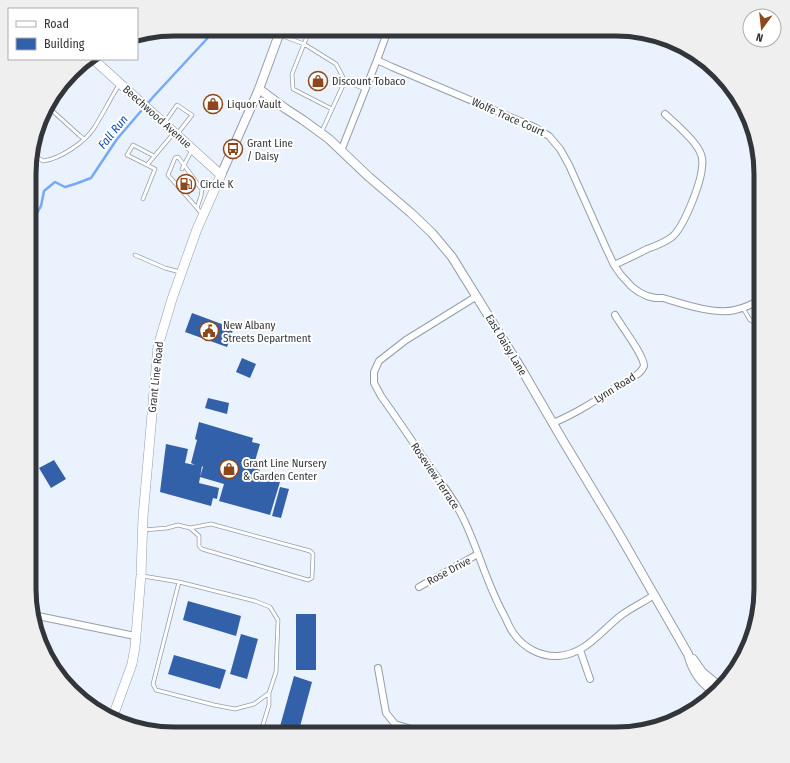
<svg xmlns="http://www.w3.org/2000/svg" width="790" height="763" viewBox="0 0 790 763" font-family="'Fira Sans Condensed',sans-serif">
	<rect width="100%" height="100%" fill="#eaf2fe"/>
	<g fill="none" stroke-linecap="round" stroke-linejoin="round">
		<!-- stream -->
		<path stroke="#77a9f9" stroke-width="2.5" d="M31,231L34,218L41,206L44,191L55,182L65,187L75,184L91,178L117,139L154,96L216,29
			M31,254L34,250L31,245"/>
	</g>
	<!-- building -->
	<path fill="#3260a9" d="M192,313L227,326L226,327L233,330L227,347L185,332Z
		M242,358L256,364L250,378L236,372Z
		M208,398L229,403L227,414L205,408Z
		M199,422L253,438L252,442L260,444L253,468L260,470L258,476L280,482L270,515L219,501L224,484L200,477L203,467L202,466L199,483L219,488L217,499L213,498L211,506L160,492L166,444L188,449L185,463L195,465L191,463L197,440L195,439Z
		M54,460L66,479L51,488L39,468Z
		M280,487L289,489L281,518L272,516Z
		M188,601L241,616L236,636L183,620Z
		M296,614H316V670H296Z
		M241,634L258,639L247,679L230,674Z
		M174,655L226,670L220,689L168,674Z
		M294,676L312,682L298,734H291L279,730Z"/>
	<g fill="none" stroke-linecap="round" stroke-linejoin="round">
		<!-- service casing -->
		<g stroke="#979ea9" stroke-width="4.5">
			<path id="service" d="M310,29L292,74L293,89L332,109
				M280,35L304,44L336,64L345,81
				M690,54L691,51
				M47,106L79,135L84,139
				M165,122L177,105L192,115L178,133
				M321,133L345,81L365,89
				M192,150L184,165L202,190L201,196L197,208L202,214
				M32,151L33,154L43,161C60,159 85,142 94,128C103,114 110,99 119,85
				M147,165L127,155L133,145L154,156
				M182,169L184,165L178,157L175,158L168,175L197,208
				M143,199L155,169L147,165L173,134
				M135,255L165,268L180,272
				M743,308L750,320L761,326
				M144,530L167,528L178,525L190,528L211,524L310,551L313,554L312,578L308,580L202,549L199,546V536L190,528
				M143,576L179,582L255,601L270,607L278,620L276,672L269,693L254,704L235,709L214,705L156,690L153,684L179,582
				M262,728L269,705V693"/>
		</g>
		<!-- minor casing -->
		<g stroke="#979ea9" stroke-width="8">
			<path id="minor" d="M377,60L392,67L534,127L549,136L560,149L569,165L606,248L614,265L621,275L632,287L639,292L647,296L655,298H663C683,304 715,315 735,310C744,308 753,304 761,299
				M341,151L377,60L388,30
				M614,265C625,260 636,255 647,249C656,246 665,242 672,237C684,227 701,183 702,167C703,161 702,155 699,150C693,138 675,123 665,114
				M477,296L406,340L379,361L374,372V383L381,396C398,420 415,445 431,469C443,485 456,502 464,520C479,551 487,585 504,615C507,621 510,629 514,634C524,648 541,657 558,656C587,654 601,630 623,614C633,607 644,602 654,595
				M553,423C575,414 595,401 615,388C623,383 632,379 639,373C641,371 643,369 644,366C644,355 621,326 615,315
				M419,587L478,554
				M33,615L135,636
				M580,650L590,679
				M378,668L386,713L395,724L427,734"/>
		</g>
		<!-- tertiary casing -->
		<g stroke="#979ea9" stroke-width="10">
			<path id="tertiary" d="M259,89L286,109L303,120L329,139L369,177L411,213L432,233L452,257L522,370L562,439L618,532L688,654C693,672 700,681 714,692
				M221,175L259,89L281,29
				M693,659L702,672L719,686"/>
		</g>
		<!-- secondary casing -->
		<g stroke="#979ea9" stroke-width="10">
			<path id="secondary" d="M93,59L221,175L197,229L172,299L158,346L143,517L141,575L135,647L132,664L112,719"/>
		</g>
		<!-- service -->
		<use href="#service" stroke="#fff" stroke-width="3"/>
		<!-- minor -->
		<use href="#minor" stroke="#fff" stroke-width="6"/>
		<!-- tertiary -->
		<use href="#tertiary" stroke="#fff" stroke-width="8"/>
		<!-- secondary -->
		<use href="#secondary" stroke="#fff" stroke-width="9"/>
	</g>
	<!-- icons -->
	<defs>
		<g id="shop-ring" transform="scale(1)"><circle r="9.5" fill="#fff" stroke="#8c471c" stroke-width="1.5"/><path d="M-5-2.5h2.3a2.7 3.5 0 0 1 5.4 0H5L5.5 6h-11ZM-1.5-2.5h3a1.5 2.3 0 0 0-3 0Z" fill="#8c471c"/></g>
		<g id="bus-ring" transform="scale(1)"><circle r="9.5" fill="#fff" stroke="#8c471c" stroke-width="1.5"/><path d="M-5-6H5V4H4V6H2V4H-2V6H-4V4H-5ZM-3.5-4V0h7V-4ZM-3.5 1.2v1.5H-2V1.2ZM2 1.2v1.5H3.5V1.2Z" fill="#8c471c"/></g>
		<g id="fuel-ring" transform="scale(1)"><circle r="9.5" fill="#fff" stroke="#8c471c" stroke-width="1.5"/><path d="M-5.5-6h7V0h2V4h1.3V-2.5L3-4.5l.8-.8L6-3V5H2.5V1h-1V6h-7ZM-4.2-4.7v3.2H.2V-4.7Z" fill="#8c471c"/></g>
		<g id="civic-ring" transform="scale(1)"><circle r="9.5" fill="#fff" stroke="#8c471c" stroke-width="1.5"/><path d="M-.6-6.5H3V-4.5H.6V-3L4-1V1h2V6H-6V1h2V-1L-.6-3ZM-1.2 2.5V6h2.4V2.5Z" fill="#8c471c"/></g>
	</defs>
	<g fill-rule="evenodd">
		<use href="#shop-ring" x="318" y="81"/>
		<use href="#shop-ring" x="213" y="104"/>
		<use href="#bus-ring" x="233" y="149"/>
		<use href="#fuel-ring" x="186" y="184"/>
		<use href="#civic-ring" x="209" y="331"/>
		<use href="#shop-ring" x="229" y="469"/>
	</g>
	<g text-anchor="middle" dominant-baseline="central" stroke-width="4" stroke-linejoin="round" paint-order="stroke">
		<!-- poi labels -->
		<g font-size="11" fill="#32353a" stroke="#fff" text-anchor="start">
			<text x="332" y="81">Discount Tobaco</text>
			<text x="227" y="104">Liquor Vault</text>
			<text x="247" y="143">Grant Line<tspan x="247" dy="13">/ Daisy</tspan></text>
			<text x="200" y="184">Circle K</text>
			<text x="223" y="325">New Albany<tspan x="223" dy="13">Streets Department</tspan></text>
			<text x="243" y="463">Grant Line Nursery<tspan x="243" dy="13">&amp; Garden Center</tspan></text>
		</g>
		<!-- street labels -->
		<g font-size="11" fill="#32353a" stroke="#fff">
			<text transform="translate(157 117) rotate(42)">Beechwood Avenue</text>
			<text transform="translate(508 117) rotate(24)">Wolfe Trace Court</text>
			<text transform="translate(506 345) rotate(59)">East Daisy Lane</text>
			<text transform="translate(156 377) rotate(-84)">Grant Line Road</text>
			<text transform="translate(615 388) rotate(-32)">Lynn Road</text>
			<text transform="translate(435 476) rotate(56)">Roseview Terrace</text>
			<text transform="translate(449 571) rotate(-28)">Rose Drive</text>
		</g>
		<!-- water labels -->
		<g font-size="12" font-style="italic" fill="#114da8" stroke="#fff">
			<text transform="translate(113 132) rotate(-51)">Fall Run</text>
		</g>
	</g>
	<!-- crop -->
	<path d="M0 0H790V763H0ZM174 36H616A138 138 0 0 1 754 174V589A138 138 0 0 1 616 727H174A138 138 0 0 1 36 589V174A138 138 0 0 1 174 36Z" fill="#efefef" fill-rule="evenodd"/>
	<path fill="none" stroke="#32353a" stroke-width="5" d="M174 36H616A138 138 0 0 1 754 174V589A138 138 0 0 1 616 727H174A138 138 0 0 1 36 589V174A138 138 0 0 1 174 36Z"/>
	<!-- legend -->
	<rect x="8" y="8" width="130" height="52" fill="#ffffff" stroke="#adaeb0"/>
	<rect x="16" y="21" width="20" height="6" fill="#ffffff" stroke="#adaeb0"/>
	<text x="44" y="28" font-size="12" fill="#32353a">Road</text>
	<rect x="16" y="38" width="20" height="12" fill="#3260a9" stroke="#adaeb0"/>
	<text x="44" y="48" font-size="12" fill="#32353a">Building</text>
	<!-- north arrow -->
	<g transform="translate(762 28) rotate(195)"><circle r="19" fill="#ffffff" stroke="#adaeb0"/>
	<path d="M0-3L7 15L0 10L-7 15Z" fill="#8c471c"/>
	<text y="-6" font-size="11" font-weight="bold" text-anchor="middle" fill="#32353a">N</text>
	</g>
</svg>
